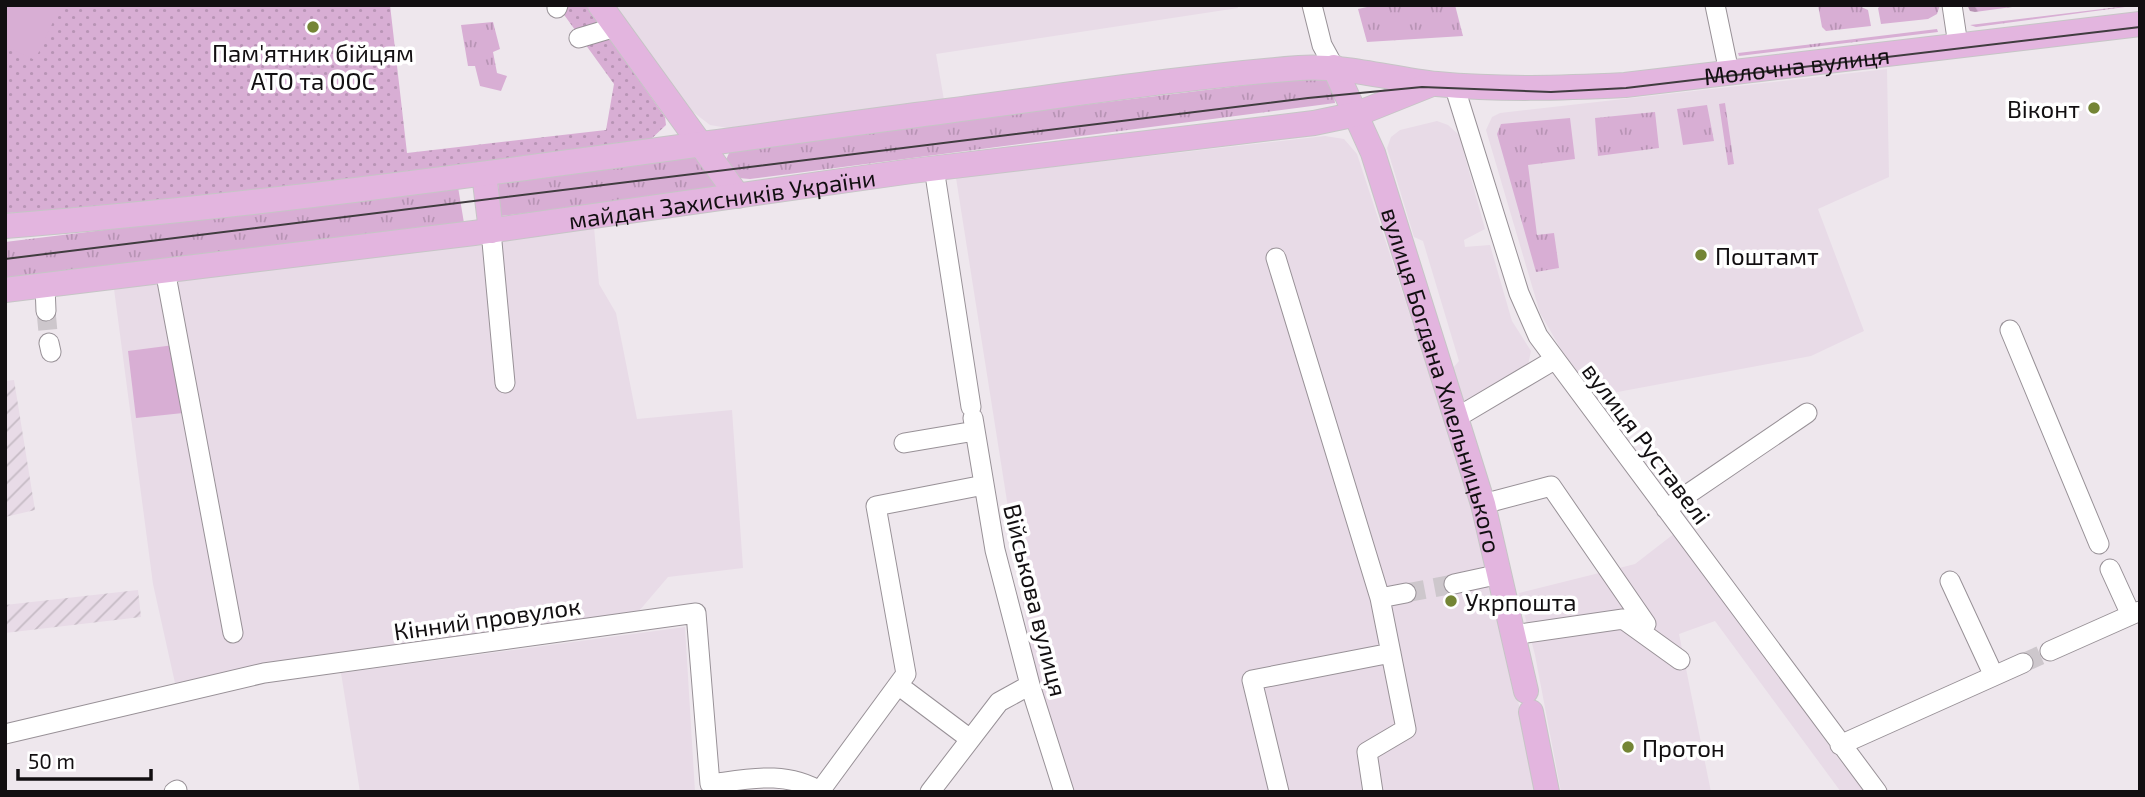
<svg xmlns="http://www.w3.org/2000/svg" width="2145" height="797" viewBox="0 0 2145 797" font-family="'Exo 2',sans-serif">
	<defs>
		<pattern id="industrial-furrows" width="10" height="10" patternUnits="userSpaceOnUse" patternTransform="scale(1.75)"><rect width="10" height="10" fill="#e8dbe7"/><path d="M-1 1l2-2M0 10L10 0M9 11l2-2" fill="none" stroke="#c6bbc5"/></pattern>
		<pattern id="grass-tufts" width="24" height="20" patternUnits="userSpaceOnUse" patternTransform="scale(1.75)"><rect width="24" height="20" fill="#d8aed4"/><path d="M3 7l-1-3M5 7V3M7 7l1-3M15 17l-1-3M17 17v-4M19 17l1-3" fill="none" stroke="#b894b5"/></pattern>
		<pattern id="forest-firs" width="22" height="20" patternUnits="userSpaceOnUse" patternTransform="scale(1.75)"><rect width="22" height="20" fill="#d8aed4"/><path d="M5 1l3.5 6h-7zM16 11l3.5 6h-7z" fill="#b894b5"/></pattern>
		<pattern id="park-dots" width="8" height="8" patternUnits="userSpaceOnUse" patternTransform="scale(1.75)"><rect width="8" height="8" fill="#d8aed4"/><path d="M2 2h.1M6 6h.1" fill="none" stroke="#b894b5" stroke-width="1.8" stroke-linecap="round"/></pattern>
	</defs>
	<rect width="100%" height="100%" fill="#eee7ed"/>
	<!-- built -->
	<path fill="#e8dbe7" d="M614,5H1237L1238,8L936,54L944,100L728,128L710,125L684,105Z
		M1887,69L1889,177L1818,209L1864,331L1811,356L1596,396L1562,351L1540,313L1486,130L1492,117L1500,113Z
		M1437,121L1448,125L1459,135L1485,229L1464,240L1465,247L1490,245L1512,321L1531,351L1528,365L1467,402L1462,399L1453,368L1459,361L1423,241L1414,237L1387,148L1391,137L1400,130Z
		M1325,136L1344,139L1357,154L1471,501L1504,625L1535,792H1072L1033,666L956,178Z
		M594,227L599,284L616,313L637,419L732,410L743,568L668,577L633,618L175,683L153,584L114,289Z
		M1675,533L1838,758L1865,792H1841L1715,621L1679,634L1711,792H1561L1535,655L1519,593L1635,564Z
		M685,627L695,792H360L341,673Z"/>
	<!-- industrial -->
	<path fill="url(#industrial-furrows)" d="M14,380L35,510L5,517V381Z
		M138,590L141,617L5,633V605Z"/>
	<!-- grass -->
	<path fill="url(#grass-tufts)" d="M1376,5H1455L1463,36L1367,42L1358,9Z
		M1818,5H1857L1868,10L1871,26L1826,31L1822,27Z
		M1882,5H1940L1937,14L1928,19L1881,24L1878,8Z
		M2140,5L1976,27L1970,25L2135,5Z
		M493,22L500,49L493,52L497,73L507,76L501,91L480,86L475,66H468L461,25Z
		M1937,29L1938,32L1739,56L1738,53Z
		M1296,79H1328L1332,81L1335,103L750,179L738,178L726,160L729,153L743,146Z
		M1725,103L1734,164L1728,165L1719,104Z
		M1707,105L1714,141L1683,145L1677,109Z
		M1655,112L1659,148L1598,156L1595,118Z
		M1570,118L1575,159L1528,165L1537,235L1554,233L1559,268L1536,272L1497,134L1501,124Z
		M697,157L717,185L714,190L501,216L498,183Z
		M458,187L464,223L5,279V242Z"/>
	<!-- forest -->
	<path fill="url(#forest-firs)" d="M1967,5H2027L1975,12L1970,11Z"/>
	<!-- park -->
	<path fill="url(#park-dots)" d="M5,5H390L407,153L606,130L614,84L557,5H586L665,117L666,125L648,142L125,210L5,213Z"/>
	<!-- pitch -->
	<path fill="#d8aed4" d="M7,5H61L35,60L5,46Z
		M174,345L183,413L136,418L128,351Z"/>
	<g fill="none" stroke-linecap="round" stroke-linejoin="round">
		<!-- minor-tunnel -->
		<path stroke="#cdc7cc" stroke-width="19" stroke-dasharray="19 10" stroke-linecap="butt" d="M46,311L49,343
			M1406,593L1454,584
			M2023,663L2050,651"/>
		<!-- minor casing -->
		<g stroke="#989197" stroke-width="21">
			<path id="minor" d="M1312,5L1322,45L1334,67
				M1715,5L1729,72
				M1952,5L1958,45
				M557,8L558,5
				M579,38L616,27
				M1454,85L1519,293L1538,336L1877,792
				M934,168L971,407
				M491,231L505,383
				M1276,258L1380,598L1406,593
				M165,270L233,633
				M45,286L46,311
				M2010,330L2099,544
				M49,343L51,352
				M973,418L995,550L1030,685L1064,792
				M1456,418L1554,360
				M904,443L975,431
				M1483,504L1551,486L1646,624
				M1666,509L1807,413
				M2110,569L2131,615
				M1950,581L1994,676
				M1454,584L1500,574
				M1513,635L1623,619L1680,660
				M2050,651L2140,611
				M898,685L970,739
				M5,734L264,673L696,613L710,784C749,779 786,770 821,792
				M1840,745L2023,663
				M820,791L906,674L876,506L984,485
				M174,792L177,790
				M930,792L999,702L1030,685
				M1279,792L1252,680L1391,653
				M1373,792L1367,752L1406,729L1380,598"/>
		</g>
		<!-- major casing -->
		<g stroke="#c6c5c6" stroke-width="26">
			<g id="major">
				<path d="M600,5L738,196"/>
				<path id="s1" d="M1334,67L1373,153L1483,504L1526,691"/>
				<path d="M484,174L491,231"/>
				<path id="s2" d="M5,226C310,202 613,155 916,115C1043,99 1171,78 1299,68C1346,65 1390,79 1437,84C1499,90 1562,88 1625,85L2140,24"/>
				<path id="s3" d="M5,290L474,233L912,171L1314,123L1357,114L1432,84"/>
				<path d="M1531,712L1547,792"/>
			</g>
		</g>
		<!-- minor -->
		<use href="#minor" stroke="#fff" stroke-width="19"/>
		<!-- major -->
		<use href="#major" stroke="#e3b5df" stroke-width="24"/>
		<!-- tram -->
		<path stroke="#403c3f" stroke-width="2" d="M5,259L1308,98L1422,87L1551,92L1626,88L2140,27"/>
	</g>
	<!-- markers -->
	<g fill="#748535" stroke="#fff" stroke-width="2.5">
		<circle cx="313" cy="27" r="7"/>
		<circle cx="2094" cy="108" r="7"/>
		<circle cx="1701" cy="255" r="7"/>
		<circle cx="1451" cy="601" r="7"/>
		<circle cx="1628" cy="747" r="7"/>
	</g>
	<g text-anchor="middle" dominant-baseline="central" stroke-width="7" stroke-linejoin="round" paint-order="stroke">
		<!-- poi labels -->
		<g font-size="24" fill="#120f11" stroke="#fff" text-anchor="start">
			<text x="313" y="52" text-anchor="middle">Пам'ятник бійцям<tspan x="313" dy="28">АТО та ООС</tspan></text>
			<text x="2080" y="108" text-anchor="end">Віконт</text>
			<text x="1715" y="255">Поштамт</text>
			<text x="1465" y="601">Укрпошта</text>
			<text x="1642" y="747">Протон</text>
		</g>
		<!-- street labels -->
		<g font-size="24" fill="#120f11" stroke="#fff">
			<text stroke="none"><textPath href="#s2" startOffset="1804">Молочна вулиця</textPath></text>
			<text stroke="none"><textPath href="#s3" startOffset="723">майдан Захисників України</textPath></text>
			<text stroke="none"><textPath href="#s1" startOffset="332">вулиця Богдана Хмельницького</textPath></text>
			<text transform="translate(1647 443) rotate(53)">вулиця Руставелі</text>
			<text transform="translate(1036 600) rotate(76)">Військова вулиця</text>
			<text transform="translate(487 618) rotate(-8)">Кінний провулок</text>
		</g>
	</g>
	<!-- border -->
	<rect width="2145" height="797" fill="none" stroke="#120f11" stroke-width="14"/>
	<!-- scale -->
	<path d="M18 769v10h133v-10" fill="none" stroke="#120f11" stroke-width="3.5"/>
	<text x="28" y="769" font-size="21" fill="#120f11" stroke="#ffffff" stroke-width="5" paint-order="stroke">50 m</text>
</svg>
